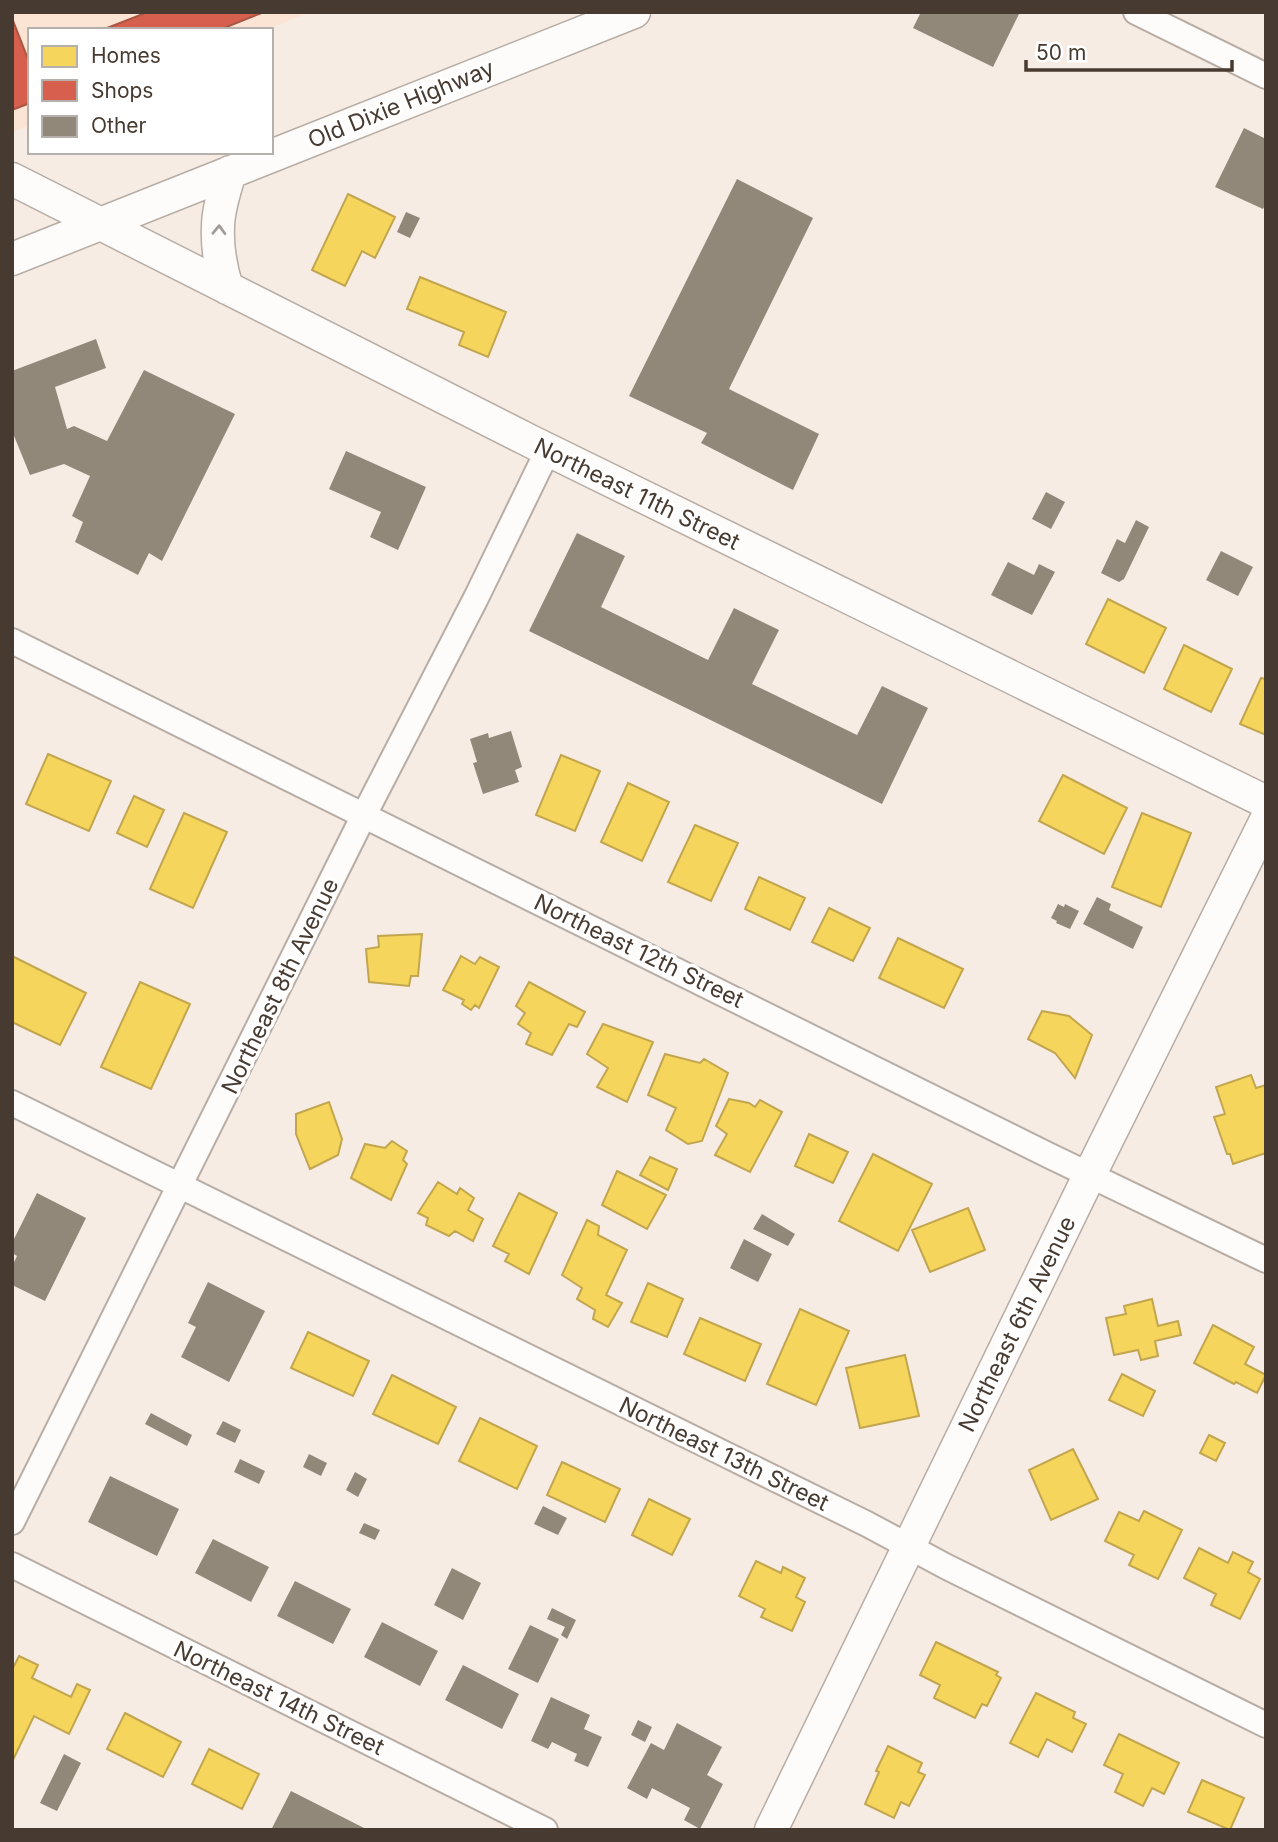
<svg xmlns="http://www.w3.org/2000/svg" width="1278" height="1842" viewBox="0 0 1278 1842" font-family="Inter,sans-serif">
	<rect width="100%" height="100%" fill="#f7ece4"/>
	<!-- built -->
	<path fill="#fbe4d4" d="M12,12H310L266,30H30V125L12,133Z"/>
	<!-- homes -->
	<path fill="#f6d55c" stroke="#c2a64f" stroke-width="2" d="M348,194L395,217L375,258L362,251L345,286L312,270Z
		M420,277L506,312L488,357L459,345L464,332L407,309Z
		M1108,599L1166,628L1144,673L1086,644Z
		M1184,645L1232,669L1211,712L1164,689Z
		M1261,678L1266,679V735L1240,724Z
		M48,754L111,781L89,831L26,804Z
		M561,755L600,771L575,831L536,815Z
		M1063,775L1127,808L1104,854L1039,821Z
		M628,783L669,802L642,861L601,842Z
		M134,796L164,810L147,847L117,833Z
		M184,813L227,832L193,908L150,889Z
		M1142,813L1191,833L1161,907L1112,887Z
		M695,825L738,843L711,901L668,882Z
		M759,877L805,898L790,930L745,909Z
		M829,908L870,928L853,961L812,942Z
		M422,934L418,976H411L409,986L369,982L366,949L379,947L378,936Z
		M898,938L963,969L944,1008L879,978Z
		M12,956L86,993L60,1045L12,1022Z
		M461,956L475,964L480,957L499,967L479,1008L475,1005L471,1010L462,1004L464,1000L443,990Z
		M140,982L190,1004L151,1089L101,1067Z
		M529,982L585,1012L577,1027L569,1024L552,1055L526,1044L531,1033L518,1024L525,1013L516,1006Z
		M1042,1011L1069,1016L1092,1035L1075,1078L1055,1053L1028,1039Z
		M603,1024L653,1042L627,1102L597,1087L608,1068L587,1054Z
		M665,1054L700,1063L704,1059L728,1073L702,1141L688,1144L666,1130L676,1108L648,1095Z
		M1251,1075L1256,1088L1266,1085V1153L1233,1164L1230,1154H1227L1214,1117L1225,1114L1216,1087Z
		M729,1099L749,1103L755,1107L760,1100L782,1112L750,1172L715,1155L727,1134L716,1126Z
		M329,1102L342,1139L338,1155L310,1169L296,1134V1114Z
		M809,1134L848,1152L833,1183L795,1166Z
		M392,1141L407,1151L403,1160L407,1164L391,1200L351,1178L365,1144L385,1148Z
		M873,1154L932,1184L898,1251L839,1221Z
		M650,1157L677,1169L668,1190L640,1175Z
		M617,1171L666,1195L647,1229L602,1205Z
		M438,1182L457,1194L460,1188L474,1198L468,1210L483,1219L473,1241L455,1231L449,1236L426,1225L428,1218L418,1213Z
		M519,1193L557,1213L529,1274L505,1261L509,1254L493,1246Z
		M968,1208L985,1250L930,1272L912,1230Z
		M587,1220L599,1226L598,1235L627,1250L606,1295L622,1303L608,1327L593,1319L595,1310L577,1299L582,1288L562,1275Z
		M648,1283L683,1299L667,1337L631,1322Z
		M1152,1299L1158,1326L1178,1321L1181,1335L1155,1341L1158,1356L1141,1360L1138,1350L1114,1355L1106,1318L1126,1314L1124,1306Z
		M800,1309L849,1331L816,1405L767,1384Z
		M700,1318L761,1344L745,1381L684,1354Z
		M1213,1325L1254,1347L1245,1364L1266,1375L1257,1393L1236,1382L1234,1384L1194,1363Z
		M308,1332L369,1361L353,1396L291,1368Z
		M905,1355L919,1416L860,1428L846,1368Z
		M1122,1374L1155,1391L1143,1416L1109,1400Z
		M392,1375L456,1407L438,1444L373,1414Z
		M480,1418L537,1446L517,1489L459,1461Z
		M1209,1435L1225,1443L1216,1461L1200,1453Z
		M1073,1449L1098,1499L1051,1520L1029,1470Z
		M562,1462L620,1489L605,1522L547,1495Z
		M649,1499L690,1519L672,1555L632,1535Z
		M1144,1511L1182,1530L1158,1579L1129,1565L1134,1555L1105,1541L1119,1512L1139,1521Z
		M1199,1548L1228,1563L1233,1552L1253,1562L1248,1572L1260,1579L1240,1619L1211,1605L1216,1594L1184,1578Z
		M756,1561L781,1573L783,1567L805,1578L796,1597L805,1602L792,1631L761,1617L765,1609L739,1596Z
		M936,1642L998,1672L996,1675L1001,1678L987,1706L982,1704L975,1718L934,1698L940,1685L920,1675Z
		M19,1656L38,1665L32,1678L71,1697L77,1684L90,1690L69,1734L34,1716L12,1762V1670Z
		M1036,1693L1075,1712L1073,1718L1086,1724L1072,1752L1047,1739L1038,1757L1010,1743Z
		M125,1713L181,1742L163,1777L107,1749Z
		M1119,1734L1179,1763L1164,1794L1152,1788L1143,1806L1115,1792L1123,1774L1104,1765Z
		M888,1746L922,1763L918,1772L925,1775L909,1806L901,1802L894,1818L865,1804L879,1772L876,1771Z
		M209,1749L259,1774L242,1809L192,1784Z
		M1202,1780L1244,1798L1230,1830L1188,1812Z"/>
	<!-- shops -->
	<path fill="#d6604d" stroke="#ab5544" stroke-width="2" d="M142,12H264L219,30H102L143,14Z
		M12,18L28,59L30,58V103L12,110Z"/>
	<!-- building -->
	<path fill="#92887a" d="M921,12H1020L993,67L913,28Z
		M1244,128L1266,139V203L1263,209L1215,187Z
		M737,179L813,218L729,389L819,434L793,490L701,443L707,433L629,396Z
		M406,212L420,218L410,238L397,232Z
		M96,339L106,368L55,387L67,429L74,426L107,441L144,370L235,414L162,561L149,553L138,575L75,542L83,522L72,516L90,476L64,464L30,475L12,431V371Z
		M346,451L426,487L398,550L370,537L381,512L329,489Z
		M1046,492L1065,502L1051,529L1032,519Z
		M1136,520L1149,527L1124,579L1119,582L1101,573L1117,539L1125,543Z
		M577,533L625,556L601,607L708,660L734,608L779,630L752,684L857,735L882,686L928,708L882,804L529,631Z
		M1221,551L1253,567L1238,596L1206,580Z
		M1008,562L1034,575L1039,564L1055,572L1032,615L991,595Z
		M511,731L522,767L515,770L519,782L483,794L473,763L477,762L470,739L488,733L489,738Z
		M1097,897L1111,904L1109,910L1143,927L1133,949L1083,924Z
		M1058,904L1064,907L1065,904L1079,911L1070,929L1056,923L1057,921L1051,918Z
		M37,1193L86,1218L45,1301L12,1285V1266L17,1256L12,1253V1243Z
		M762,1214L795,1234L788,1246L753,1229Z
		M744,1239L772,1254L758,1282L730,1268Z
		M208,1282L265,1311L229,1382L181,1357L196,1327L188,1323Z
		M151,1413L192,1435L187,1446L145,1424Z
		M223,1421L241,1430L235,1443L216,1434Z
		M309,1454L327,1463L321,1476L303,1467Z
		M240,1459L265,1471L259,1484L234,1472Z
		M355,1472L367,1479L358,1497L346,1490Z
		M110,1476L179,1509L157,1556L88,1522Z
		M543,1506L567,1518L558,1535L534,1524Z
		M364,1523L380,1530L375,1540L359,1533Z
		M213,1539L269,1567L251,1602L195,1573Z
		M452,1568L481,1583L463,1620L434,1605Z
		M295,1581L351,1609L333,1644L277,1616Z
		M552,1608L576,1620L567,1639L561,1635L565,1627L547,1619Z
		M382,1622L438,1651L420,1686L364,1657Z
		M530,1625L559,1639L538,1683L508,1669Z
		M463,1665L519,1694L502,1729L445,1700Z
		M551,1697L590,1715L584,1729L602,1737L588,1767L574,1761L577,1754L552,1742L548,1749L531,1741Z
		M638,1720L652,1727L645,1742L631,1735Z
		M677,1723L722,1747L707,1775L723,1784L700,1829L684,1820L690,1808L652,1788L647,1799L627,1788L651,1743L664,1750Z
		M64,1754L81,1763L57,1811L40,1803Z
		M291,1791L368,1830H271Z"/>
	<g fill="none" stroke-linecap="round" stroke-linejoin="round">
		<!-- minor casing -->
		<g stroke="#b7ada5" stroke-width="28">
			<path id="minor" d="M1136,12L1266,76
				M12,641L1048,1155L1266,1260
				M12,1103L867,1524L945,1566L1266,1725
				M12,1522L364,815L476,598L548,450
				M12,1565L545,1830"/>
		</g>
		<!-- tertiary casing -->
		<g stroke="#b7ada5" stroke-width="35">
			<path id="tertiary" d="M12,179L532,442L1266,802
				M12,259L634,12
				M227,288C221,269 217,248 218,227C218,209 225,190 230,172
				M771,1830L1090,1174L1266,820"/>
		</g>
		<!-- minor -->
		<use href="#minor" stroke="#fefcfb" stroke-width="24"/>
		<!-- tertiary -->
		<use href="#tertiary" stroke="#fefcfb" stroke-width="32"/>
	</g>
	<!-- one-way arrows -->
	<defs><path id="oneway-chevron" d="M-2-3.5L2.5 0L-2 3.5" fill="none" stroke-width="1.6" stroke-linecap="round" stroke-linejoin="round" transform="scale(1.75)"/></defs>
	<use stroke="#a29b96" href="#oneway-chevron" transform="translate(219 230) rotate(-88)"/>
	<g text-anchor="middle" dominant-baseline="central" stroke-width="7" stroke-linejoin="round" paint-order="stroke">
		<!-- street labels -->
		<g font-size="23" fill="#473a30" stroke="#fff">
			<text transform="translate(401 104) rotate(-22)">Old Dixie Highway</text>
			<text transform="translate(637 494) rotate(26)">Northeast 11th Street</text>
			<text transform="translate(639 951) rotate(26)">Northeast 12th Street</text>
			<text transform="translate(280 986) rotate(-64)">Northeast 8th Avenue</text>
			<text transform="translate(1017 1324) rotate(-64)">Northeast 6th Avenue</text>
			<text transform="translate(724 1454) rotate(26)">Northeast 13th Street</text>
			<text transform="translate(279 1698) rotate(26)">Northeast 14th Street</text>
		</g>
	</g>
	<!-- border -->
	<rect width="1278" height="1842" fill="none" stroke="#473a30" stroke-width="28"/>
	<!-- legend -->
	<rect x="28" y="28" width="245" height="126" fill="#ffffff" stroke="#b5b0ac" stroke-width="2"/>
	<rect x="42" y="46" width="35" height="21" fill="#f6d55c" stroke="#b5b0ac" stroke-width="2"/>
	<text x="91" y="63" font-size="21" fill="#473a30">Homes</text>
	<rect x="42" y="80" width="35" height="21" fill="#d6604d" stroke="#b5b0ac" stroke-width="2"/>
	<text x="91" y="98" font-size="21" fill="#473a30">Shops</text>
	<rect x="42" y="116" width="35" height="21" fill="#92887a" stroke="#b5b0ac" stroke-width="2"/>
	<text x="91" y="133" font-size="21" fill="#473a30">Other</text>
	<!-- scale -->
	<path d="M1026 60v10h206v-10" fill="none" stroke="#473a30" stroke-width="3.5"/>
	<text x="1036" y="60" font-size="21" fill="#473a30" stroke="#ffffff" stroke-width="5" paint-order="stroke">50 m</text>
</svg>
